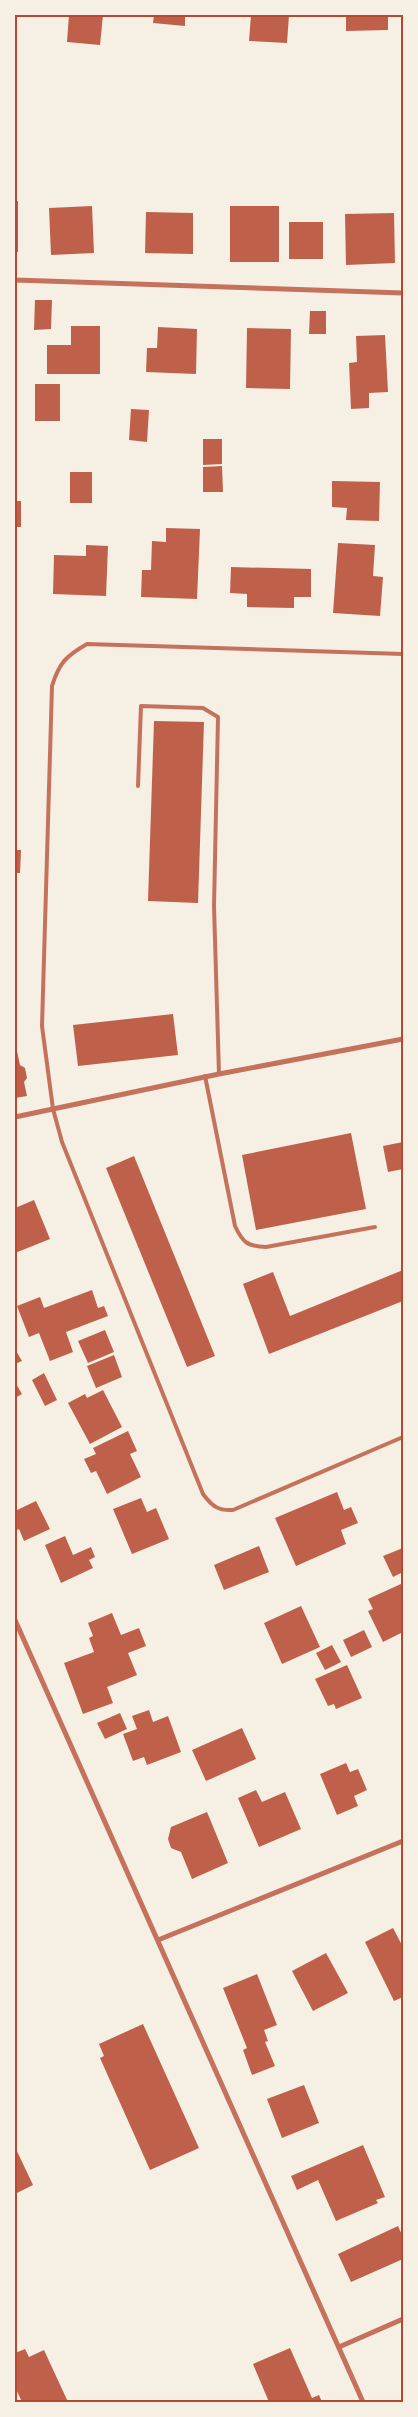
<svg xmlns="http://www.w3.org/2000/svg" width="418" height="2417" viewBox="0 0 418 2417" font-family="Commissioner,sans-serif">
	<rect width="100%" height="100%" fill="#f6efe4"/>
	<!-- building -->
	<path fill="#bf614a" d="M69,15H103L100,45L67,42Z
		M154,15H185V26L153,23Z
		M251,15H289L287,43L249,41Z
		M346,15H388V30L346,31Z
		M15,201H18V252H15Z
		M92,206L94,253L51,255L49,208Z
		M230,206H279V262H230Z
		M146,212L193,213V254L145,253Z
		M394,213L395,263L346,265L345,214Z
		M289,222H323V259H289Z
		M35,300H52L51,329L34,330Z
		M310,311H326V334H309Z
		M71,326H100V374H47V345H71Z
		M158,327L197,329L196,374L146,372L147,348H157Z
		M247,328L291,329L290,389L246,388Z
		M385,335L388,392L369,393V408L351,409L349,363L357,362L356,336Z
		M35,384H60V421H35Z
		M131,409L149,410L147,442L129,440Z
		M203,439H222V464L203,465Z
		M222,466L223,492H203V467Z
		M70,472H92V503H70Z
		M332,481L380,482L379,521L346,520L347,508L332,507Z
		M15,501H21V527H15Z
		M166,528L200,529L197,599L141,597L142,570H151L152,541L166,542Z
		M338,543L375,545L373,576L383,577L380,616L333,613Z
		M86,545L108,546L106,596L53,594L54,555L86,556Z
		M231,567L311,569V597H294V608L247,607V594L230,593Z
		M154,721L204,722L198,903L148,901Z
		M15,850H21L20,873H15Z
		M173,1014L178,1055L78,1066L73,1025Z
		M15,1042L20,1065L25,1068L27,1078L24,1082L27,1096L15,1098Z
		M351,1133L366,1209L256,1230L242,1155Z
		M403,1142V1169L388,1172L383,1146Z
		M134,1156L215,1356L187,1367L106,1168Z
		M34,1200L50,1239L15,1253V1208Z
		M403,1270V1301L269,1354L243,1284L273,1272L290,1316Z
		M92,1290L98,1308L104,1306L108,1316L66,1332L73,1352L50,1361L39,1333L29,1337L17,1306L40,1297L44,1308Z
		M105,1330L114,1352L88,1363L78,1341Z
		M15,1349L22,1361L15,1364Z
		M114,1355L122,1377L96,1388L87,1366Z
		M44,1373L57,1400L45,1406L32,1380Z
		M15,1382L22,1394L15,1398Z
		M103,1390L122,1427L90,1444L68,1403L85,1394L87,1398Z
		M128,1431L137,1451L130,1454L141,1477L107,1494L96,1471L91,1473L84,1459L96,1454L93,1448Z
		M337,1492L344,1510L351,1507L358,1523L341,1530L346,1544L296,1566L275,1518Z
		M141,1498L147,1512L156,1508L169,1539L132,1554L113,1509Z
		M36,1501L50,1529L24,1541L19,1529L15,1531V1511Z
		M65,1536L73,1555L91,1547L95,1557L89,1560L93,1568L61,1583L45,1545Z
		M259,1546L269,1572L224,1590L214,1565Z
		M403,1548V1572L393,1577L383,1556Z
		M403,1583V1632L383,1642L368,1611L373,1609L368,1599Z
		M301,1606L320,1647L282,1664L264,1623Z
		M112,1613L121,1635L139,1628L146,1646L128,1653L137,1675L107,1687L113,1703L83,1714L64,1663L94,1652L89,1638L93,1636L88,1623Z
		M364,1630L372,1647L351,1657L343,1640Z
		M332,1645L341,1662L325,1670L316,1653Z
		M347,1665L362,1698L336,1709L334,1704L328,1706L315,1679Z
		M149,1710L153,1722L168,1716L181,1752L147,1765L144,1757L133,1761L123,1734L137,1729L132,1716Z
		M120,1713L127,1729L105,1739L97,1723Z
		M242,1728L256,1759L206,1781L192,1750Z
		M346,1763L350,1772L358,1769L367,1790L354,1796L358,1806L337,1815L320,1774Z
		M256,1790L262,1802L285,1792L301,1829L259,1847L238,1798Z
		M207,1812L228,1863L192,1879L181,1852L171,1848L168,1839L171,1827Z
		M393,1928L403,1947V1997L394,2001L365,1942Z
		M326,1953L348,1993L313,2011L292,1971Z
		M257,1974L277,2025L264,2030L268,2041L265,2042L275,2066L252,2075L243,2050L247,2048L223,1988Z
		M143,2024L199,2148L150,2170L100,2058L104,2056L99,2044Z
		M304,2085L319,2123L282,2138L267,2099Z
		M363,2145L385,2197L376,2200L378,2203L336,2221L318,2180L297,2190L291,2176Z
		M15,2147L33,2185L15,2194Z
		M398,2226L403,2237V2259L351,2282L338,2254Z
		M290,2348L312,2398L319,2395L322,2402H269L253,2364Z
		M25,2349L29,2357L44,2350L68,2402H22L15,2387V2353Z"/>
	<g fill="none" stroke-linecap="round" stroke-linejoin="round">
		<!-- service -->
		<path stroke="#c5725c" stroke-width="4" d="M403,654L87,644C66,656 59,663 52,686L42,1026L53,1109L62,1142L203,1494C212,1506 218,1511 233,1510L403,1437
			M138,786L141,706L203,708L218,717L214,906L219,1074
			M205,1076L235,1226C243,1243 247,1246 266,1247L375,1227"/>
		<!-- minor -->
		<path stroke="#c5725c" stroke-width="5" d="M15,280L403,293
			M15,1117L219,1074L403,1039
			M15,1620L363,2402
			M158,1940L403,1841
			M339,2347L403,2319"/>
	</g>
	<!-- border -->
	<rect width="418" height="2417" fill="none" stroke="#f6efe4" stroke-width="32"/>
	<rect x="16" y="16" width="386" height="2385" fill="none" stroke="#b5482f" stroke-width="2"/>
</svg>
